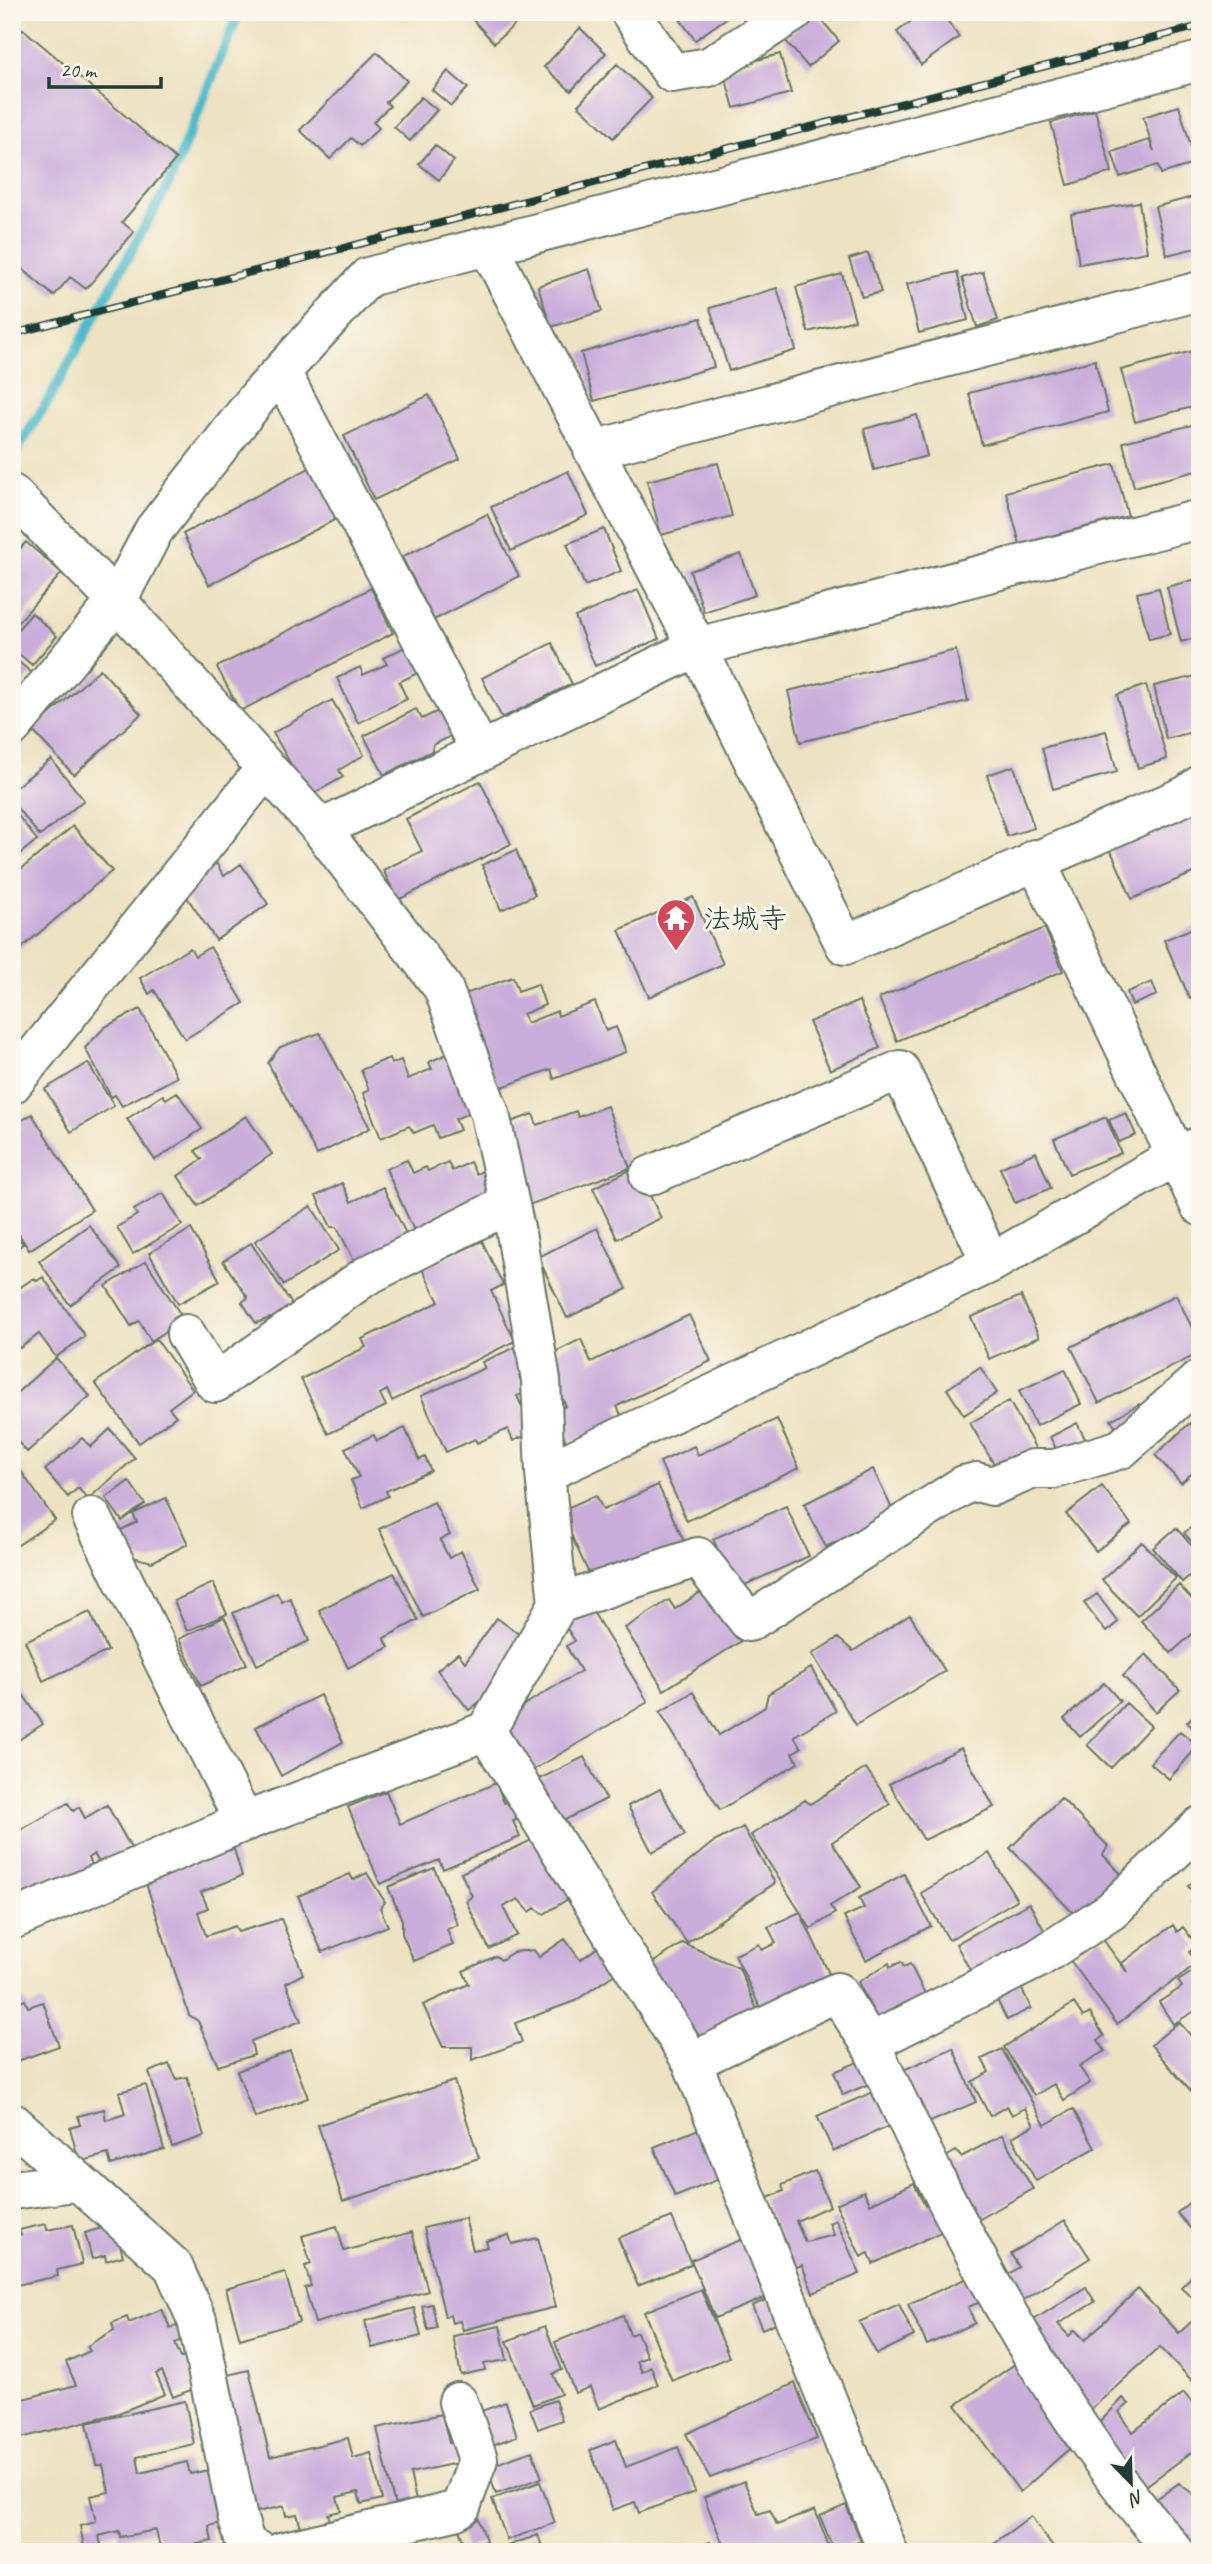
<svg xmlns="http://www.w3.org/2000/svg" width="1212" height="2564" viewBox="0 0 1212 2564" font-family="Caveat,'Klee One',sans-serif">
	<rect width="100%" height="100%" fill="#fbf7ec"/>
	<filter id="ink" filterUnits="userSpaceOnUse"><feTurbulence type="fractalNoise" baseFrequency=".0143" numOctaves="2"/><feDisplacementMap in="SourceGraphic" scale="14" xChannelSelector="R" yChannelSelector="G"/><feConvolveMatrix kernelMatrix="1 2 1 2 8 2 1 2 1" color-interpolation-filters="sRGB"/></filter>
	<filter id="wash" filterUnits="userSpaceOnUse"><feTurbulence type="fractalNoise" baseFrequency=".00686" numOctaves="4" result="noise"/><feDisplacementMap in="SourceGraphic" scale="28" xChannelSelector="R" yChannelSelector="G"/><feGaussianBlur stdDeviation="1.57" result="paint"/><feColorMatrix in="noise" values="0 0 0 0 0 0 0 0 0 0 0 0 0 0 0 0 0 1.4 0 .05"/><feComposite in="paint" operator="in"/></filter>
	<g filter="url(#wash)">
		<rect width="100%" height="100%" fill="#ede2c1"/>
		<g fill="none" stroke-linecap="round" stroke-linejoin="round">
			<!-- stream -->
			<path stroke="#4eb9ca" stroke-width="10" d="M12,458L49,399L169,183L239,12"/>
		</g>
		<g id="blocks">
			<!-- building -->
			<path fill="#c9adda" d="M466,12H525L527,14L494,43Z
				M675,12H735L695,40Z
				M923,12H941L959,37L921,65L897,32Z
				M816,13L839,41L808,67L784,39Z
				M580,28L606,53L571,91L544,67Z
				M23,29L176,159L122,222L134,232L86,289L70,277L54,296L12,260V41Z
				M377,52L407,81L386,102L390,106L373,122L379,128L360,146L351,138L330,159L300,130Z
				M780,54L791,93L734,108L723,69Z
				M617,64L652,98L613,138L578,105Z
				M448,71L468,88L451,106L432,90Z
				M421,97L437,110L410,141L394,127Z
				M1179,106L1196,163L1161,174L1158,165L1120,177L1112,152L1149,140L1154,151L1143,117Z
				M1095,110L1112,172L1068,185L1051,123Z
				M435,145L454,161L439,180L419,164Z
				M1200,195V247L1167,255L1155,207Z
				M1139,202L1147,252L1079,264L1071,214Z
				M868,253L881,292L862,297L849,259Z
				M589,269L602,311L551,327L538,286Z
				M957,272L968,320L919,333L907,284Z
				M983,272L998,320L977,327L962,278Z
				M842,274L855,320L808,332L796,287Z
				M777,288L796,350L729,371L710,308Z
				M701,318L714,367L594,401L581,353Z
				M1200,349V405L1135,422L1121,370Z
				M1095,360L1108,412L982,445L969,393Z
				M429,395L460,459L374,500L344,436Z
				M917,415L927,456L874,470L864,429Z
				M1200,423V470L1134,487L1123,442Z
				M718,463L732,516L661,535L647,481Z
				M1114,464L1128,516L1020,544L1006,492Z
				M313,466L340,517L209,585L183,534Z
				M568,471L588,515L511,551L491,507Z
				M487,514L519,576L434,620L402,557Z
				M604,529L621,571L585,586L567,544Z
				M26,542L62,573L12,629V558Z
				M741,554L755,595L704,612L690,571Z
				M1200,578V637L1181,642L1167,587Z
				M371,588L393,633L240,711L217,667Z
				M1159,588L1170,634L1149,639L1137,593Z
				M638,590L659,639L595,666L575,617Z
				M32,613L57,636L32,665L12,648V636Z
				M552,643L572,684L502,718L482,678Z
				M411,644L424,670L399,682L407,699L358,723L337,678L360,667L363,675L387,664L383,658Z
				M956,650L968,701L800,742L788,691Z
				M12,656L32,673L12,696Z
				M100,669L141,714L74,775L32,730Z
				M1200,675V730L1166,739L1154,686Z
				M1146,685L1167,759L1138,768L1117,695Z
				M332,700L364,755L339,770L343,777L309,796L273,733Z
				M416,709L422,719L442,709L455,734L433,745L432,751L384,775L364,736Z
				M1106,731L1117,772L1053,789L1042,748Z
				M51,759L84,800L40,836L12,802V790Z
				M1014,766L1034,828L1007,836L987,775Z
				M480,781L511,844L398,900L383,870L422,851L406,819Z
				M12,808L37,840L12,860Z
				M1193,808L1200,824V870L1132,899L1108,844Z
				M73,826L112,871L12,956V877Z
				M516,850L535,895L501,910L482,865Z
				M216,863L224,876L241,864L268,904L216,940L180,887Z
				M693,897L723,964L649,997L619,930Z
				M1200,925V995L1190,999L1164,940Z
				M1045,928L1063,971L897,1041L879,998Z
				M210,947L244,1003L185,1039L154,990L149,994L140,978L190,948L195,956Z
				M513,977L518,991L538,984L545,1005L523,1014L527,1023L557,1011L558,1016L595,1002L606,1031L616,1027L626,1052L554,1079L551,1069L497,1089L462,995Z
				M1152,982L1157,995L1132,1005L1127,992Z
				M859,1001L880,1048L830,1070L809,1022Z
				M140,1009L177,1077L122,1106L115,1095L111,1097L85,1048L105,1027Z
				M320,1033L370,1128L317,1155L268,1063L280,1047Z
				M458,1049L471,1112L455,1119L460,1130L438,1138L433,1125L414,1133L409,1126L381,1138L363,1093L369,1090L361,1070L389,1058L391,1064L401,1060L408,1079L432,1069L429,1062Z
				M88,1063L114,1106L71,1132L45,1089Z
				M177,1092L202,1129L155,1160L127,1119L163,1095L166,1099Z
				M607,1106L630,1168L526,1206L497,1127L533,1114L537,1125L576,1111L578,1117Z
				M1126,1113L1136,1135L1119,1142L1109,1120Z
				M32,1114L92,1210L29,1250L12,1223V1127Z
				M246,1116L272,1154L198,1206L178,1176L202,1159L195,1151Z
				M1106,1117L1121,1153L1069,1174L1054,1139Z
				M1036,1152L1051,1188L1015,1203L1000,1168Z
				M407,1160L413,1173L426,1167L428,1171L448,1162L452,1171L470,1162L476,1174L487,1169L499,1197L416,1235L386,1169Z
				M636,1167L661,1218L617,1239L593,1188Z
				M342,1183L351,1202L383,1187L410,1242L358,1268L337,1227H331L316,1196Z
				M163,1193L182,1225L133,1254L117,1227L137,1215L134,1210Z
				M311,1206L339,1250L284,1285L255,1241Z
				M89,1225L121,1268L70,1305L39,1261Z
				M597,1228L627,1289L567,1318L538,1257Z
				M191,1229L220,1281L178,1304L149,1253Z
				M12,1230L23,1244L12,1251Z
				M482,1241L503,1285L491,1291L515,1341L392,1401L387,1390L380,1394L386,1406L328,1434L301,1379L366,1347L362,1339L439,1302L422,1269Z
				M251,1243L300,1316L278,1331L270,1318L256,1323L242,1302L248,1298L223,1261Z
				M146,1261L184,1320L151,1341L139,1321L131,1326L106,1286Z
				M43,1277L85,1336L56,1357L39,1334L20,1348L12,1337V1293L34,1278L37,1281Z
				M1176,1295L1200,1344V1353L1099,1403L1071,1347Z
				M1021,1296L1039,1337L989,1359L971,1317Z
				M689,1315L711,1361L617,1406L622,1417L567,1444L553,1412L566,1406L550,1373L547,1356L581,1339L591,1362Z
				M156,1339L193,1390L169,1408L176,1416L139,1443L95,1383Z
				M525,1343L531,1371L519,1376L526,1393L517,1396L534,1432L513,1441L508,1429L477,1443L475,1439L446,1452L421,1396L485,1368L482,1362Z
				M56,1358L90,1396L27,1452L12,1435V1397Z
				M980,1367L997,1393L964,1415L947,1389Z
				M1065,1369L1081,1404L1036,1426L1019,1391Z
				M1009,1401L1037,1451L999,1473L970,1423Z
				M1139,1404L1145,1415L1118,1431L1111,1420Z
				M777,1419L799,1468L687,1521L660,1462L694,1446L698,1455Z
				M1077,1423L1088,1444L1061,1458L1050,1437Z
				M1190,1423L1200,1434V1466L1181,1483L1155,1455Z
				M405,1428L419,1460L425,1457L431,1471L386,1491L388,1496L363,1508L351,1480L359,1477L345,1448L374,1435L377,1441Z
				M110,1429L135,1458L88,1499L78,1488L68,1497L45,1470L82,1438L91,1447Z
				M16,1464L55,1520L12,1549V1466Z
				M873,1469L894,1513L826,1547L804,1504Z
				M129,1481L145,1504L122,1521L106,1498Z
				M658,1485L687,1548L596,1589L560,1511L596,1495L603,1510Z
				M1102,1486L1131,1524L1096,1551L1066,1514Z
				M166,1498L188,1544L152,1562L132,1557L119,1531L137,1522L133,1514Z
				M434,1502L450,1535L440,1540L449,1558L461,1551L480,1589L423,1617L379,1529Z
				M786,1506L809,1556L736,1589L713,1539Z
				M1200,1520V1551L1184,1533Z
				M1176,1528L1200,1555V1567L1182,1582L1153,1548Z
				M1142,1542L1176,1578L1137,1616L1102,1580Z
				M394,1573L418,1620L384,1638L389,1647L348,1668L319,1610Z
				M213,1583L227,1614L187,1631L174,1601Z
				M1179,1585L1200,1608V1627L1171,1653L1141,1621Z
				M707,1588L741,1641L664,1690L625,1628L669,1600L675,1609Z
				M277,1593L282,1602L290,1598L309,1641L257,1665L233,1613Z
				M1097,1594L1118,1622L1106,1632L1084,1603Z
				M587,1602L648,1702L533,1770L502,1718L581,1671L566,1646L575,1641L560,1618Z
				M90,1612L108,1651L43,1681L25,1641Z
				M910,1615L945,1671L856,1725L812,1654L838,1638L853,1651Z
				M224,1617L247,1664L201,1686L179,1639Z
				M497,1618L531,1643L497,1688L469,1710L437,1670L458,1653L465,1662Z
				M1146,1654L1180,1690L1156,1712L1123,1676Z
				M811,1668L836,1711L794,1736L801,1748L792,1753L798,1763L720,1810L660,1712L693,1692L719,1735L765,1707L768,1694Z
				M12,1678L43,1724L17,1741L12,1735Z
				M1104,1683L1120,1701L1080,1737L1064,1719Z
				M320,1695L343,1742L281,1776L256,1727Z
				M1126,1703L1151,1726L1111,1768L1087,1745Z
				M1200,1709V1735L1187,1722Z
				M1180,1731L1198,1746L1169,1779L1150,1763Z
				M961,1748L994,1807L924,1840L889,1784Z
				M584,1757L606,1799L557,1824L535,1781Z
				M866,1768L890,1804L832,1842L861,1887L830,1906L835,1913L811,1929L751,1835L805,1800L810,1804Z
				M496,1783L504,1803L515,1799L523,1817L513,1821L520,1837L443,1869L439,1860L380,1884L348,1807L386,1791L400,1824Z
				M660,1789L685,1835L652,1852L628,1806Z
				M1061,1798L1108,1846L1103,1855L1125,1878L1080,1920L1010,1848Z
				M68,1803L73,1811L79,1807L85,1818L107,1805L131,1848L101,1866L94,1854L88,1858L95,1870L12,1906V1835Z
				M743,1827L775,1883L687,1943L652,1892L712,1843Z
				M536,1838L571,1897L544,1914L535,1908L530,1912L518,1899L503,1907L517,1935L489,1949L466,1901L472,1896L461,1873Z
				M234,1849L242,1876L201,1892L208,1908L198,1912L206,1936L235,1926L238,1932L281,1919L303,1974L286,1983L301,2021L251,2041L254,2055L218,2066L198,2021L189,2015L143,1874Z
				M989,1853L1017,1900L949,1940L921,1893Z
				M434,1868L458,1925L447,1929L453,1945L414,1961L402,1934V1920L388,1887Z
				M367,1873L385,1902L380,1908L388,1926L322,1952L298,1896L350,1874L353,1880Z
				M904,1874L931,1926L866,1960L844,1917L864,1908L859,1898Z
				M1200,1876V1913L1191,1902L1198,1897L1188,1886Z
				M1029,1903L1047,1935L973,1976L956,1944Z
				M800,1912L833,1982L764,2016L735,1955L759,1944L762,1950L776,1943L768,1927Z
				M1173,1925L1177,1932L1183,1927L1197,1946L1189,1952L1197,1963L1117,2024L1070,1960L1101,1937L1127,1972L1122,1963Z
				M565,1939L580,1960L604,1943L622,1969L575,2001L515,2023L522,2042L472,2060V2047H443L423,2005L469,1984L463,1971L496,1956L501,1960L513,1952L534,1950L539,1957Z
				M683,1943L739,1968L759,2014L691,2050L639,1972Z
				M901,1962L904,1967L910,1964L930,2004L882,2029L858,1982L889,1963L890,1967Z
				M1200,1967V2008L1173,2024L1159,2002L1182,1987L1178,1981Z
				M1019,1983L1031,2008L1007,2020L995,1996Z
				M25,2000L28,2007L43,2002L59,2046L12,2063V2005Z
				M1074,2003L1083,2017L1090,2013L1104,2036L1098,2040L1105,2051L1079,2066L1090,2083L1064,2100L1054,2084L1034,2096L1004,2047Z
				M1179,2022L1200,2046V2096L1197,2099L1151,2045Z
				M953,2048L976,2102L919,2127L901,2071Z
				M1002,2049L1045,2125L1073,2109L1095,2148L1036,2181L1012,2137L1034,2125L1025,2108L1012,2115L1007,2106L990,2116L972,2082L989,2072L982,2059Z
				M290,2051L308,2098L255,2118L237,2071Z
				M865,2059L874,2082L843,2095L834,2072Z
				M169,2064L177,2079L187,2077L204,2136L172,2147L149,2072Z
				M454,2081L479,2158L343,2201L318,2125Z
				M146,2085L164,2149L111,2165L108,2154L79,2162L70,2128L80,2125L78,2116L104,2109L106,2120L125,2114L119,2092Z
				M880,2089L896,2123L833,2151L817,2116Z
				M701,2128L722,2178L675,2197L654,2147Z
				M1002,2135L1033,2189L971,2224L936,2163L956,2151L961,2157Z
				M815,2171L830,2206L796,2221L805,2242L834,2235L829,2223L836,2220L860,2274L813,2293L802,2265L792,2269L763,2200L784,2191L782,2185Z
				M914,2183L925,2206L934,2202L947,2229L873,2264L869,2253L861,2257L836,2204L864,2191L870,2204Z
				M1200,2193V2239L1177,2213Z
				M672,2217L691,2264L638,2286L618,2238Z
				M465,2218L473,2250L488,2247L486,2241L509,2235L512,2244L538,2238L556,2307L463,2330L460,2321L452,2323L450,2315L445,2317L424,2228Z
				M1065,2220L1090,2258L1018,2303L1003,2278L1019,2267L1011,2254Z
				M46,2224L47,2230L73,2225L82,2264L57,2270L58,2276L12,2286V2237L21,2235L19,2230Z
				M115,2224L123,2256L106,2261L105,2255L92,2259L85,2233Z
				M337,2226L344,2251L412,2232L428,2291L315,2323L305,2288L311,2286L305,2266L311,2264L302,2236Z
				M743,2239L767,2297L715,2318L691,2260Z
				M1200,2268V2304L1181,2287Z
				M285,2272L299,2322L240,2339L226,2289Z
				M972,2276L983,2301L968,2307L975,2323L927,2345L908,2304Z
				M1086,2287L1095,2302L1058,2324L1069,2336L1075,2330L1085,2340L1138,2289L1179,2333L1200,2314V2389L1160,2347L1087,2413L1029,2323Z
				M701,2289L729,2357L672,2381L644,2312Z
				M778,2295L788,2318L762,2329L752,2306Z
				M432,2304L437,2328L428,2330L422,2306Z
				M899,2304L914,2336L877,2354L859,2322Z
				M414,2308L421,2336L372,2348L365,2321Z
				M162,2309L170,2328L177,2325L184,2340L175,2343L181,2358L188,2356L196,2388L173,2397L162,2371L156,2374L165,2394L119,2413L17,2439L12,2402L76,2385L66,2362L90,2351L87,2346L114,2330L112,2323L127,2317L129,2323Z
				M623,2315L630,2335L637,2332L647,2357L637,2361L642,2372L651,2367L658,2385L599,2409L590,2387L575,2393L555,2342Z
				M500,2326L507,2360L484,2364L485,2370L461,2375L453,2336Z
				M545,2326L562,2370L553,2374L561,2394L533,2405L507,2341Z
				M1015,2364L1069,2449L1020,2492L956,2405Z
				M249,2370L270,2457L348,2438L353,2458L371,2453L382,2499L361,2504L358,2492L337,2497L341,2511L328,2514L330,2520L301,2528L297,2514L286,2516L284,2506L253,2513L220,2377Z
				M795,2383L817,2439L710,2478L686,2434Z
				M1184,2393L1200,2413V2446L1143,2488L1095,2427L1123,2398L1129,2404L1119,2412L1133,2432Z
				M555,2400L562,2420L538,2429L530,2409Z
				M185,2401L194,2444L137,2457L140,2473L187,2462L190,2474L213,2469L225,2522L209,2526L212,2541L161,2552L156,2530L120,2537L119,2531L99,2536L102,2550L85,2552L80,2526L96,2522L90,2496L109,2492L103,2465H96L87,2423Z
				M506,2402L517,2436L484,2448L473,2414Z
				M442,2414L449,2443L457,2442L462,2462L410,2473L416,2501L397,2515L377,2428Z
				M616,2440L626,2467L678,2447L695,2492L639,2513L635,2502L613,2510L590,2450Z
				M532,2451L542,2478L496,2494L487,2467Z
				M744,2481L758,2514L770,2510L777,2525L815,2510L831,2552H726L704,2497Z
				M540,2482L555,2523L507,2540L492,2499Z
				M1179,2483L1198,2498L1200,2496V2552H1189L1151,2503Z
				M846,2505L861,2540L834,2551L820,2516Z
				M1031,2516L1056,2552H994L990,2546Z
				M478,2517L486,2541L466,2549L457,2524Z
				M538,2535L544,2552H509L507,2546Z
				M710,2542L714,2552H684V2551Z"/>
		</g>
	</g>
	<g filter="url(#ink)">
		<use href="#blocks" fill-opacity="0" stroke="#677765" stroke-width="2"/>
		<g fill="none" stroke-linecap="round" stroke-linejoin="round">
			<!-- street casing -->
			<g stroke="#677765" stroke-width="42">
				<path id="street" d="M630,12L672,73L709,67L794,12
					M489,248L697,647L845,945L1187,795L1200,785
					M281,372L481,752
					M593,450L1200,291
					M12,494L117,601L321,829L443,988L490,1114L516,1233L541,1380L545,1473L558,1604L486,1731L244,1822L12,1920
					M12,727L117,601L154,530L258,397L368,277L1200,61
					M321,829L697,647L1200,519
					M1035,859L1200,1206
					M12,1084L266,768
					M649,1176L900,1070L991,1263
					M186,1334L215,1383L366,1276L509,1204
					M545,1473L991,1263L1176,1156L1200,1146
					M92,1517L244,1822
					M558,1604L698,1557L749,1622L964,1485L977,1482L992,1486L1033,1469H1055L1121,1449L1200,1379
					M486,1731L692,2062L888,2552
					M870,2043C955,2222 1043,2402 1175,2552
					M692,2062L837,1992L870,2043L1037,1959L1111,1911L1200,1826
					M12,2122L173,2266L197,2320L238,2519L246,2545L261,2552
					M12,2190L76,2182
					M281,2552L454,2511L461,2507L478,2459L458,2402"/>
			</g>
			<!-- street -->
			<use href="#street" stroke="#fff" stroke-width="38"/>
			<!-- rail casing -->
			<g stroke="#1f3d34" stroke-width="8">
				<path id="rail" d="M12,334L1200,26"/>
			</g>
			<!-- rail -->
			<use href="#rail" stroke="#fbf7ec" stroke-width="5" stroke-dasharray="16" stroke-linecap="butt"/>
		</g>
	</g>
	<!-- icons -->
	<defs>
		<g id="temple-pin" transform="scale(2.0125)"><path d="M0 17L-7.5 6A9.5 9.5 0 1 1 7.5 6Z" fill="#d1495b" stroke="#fbf7ec"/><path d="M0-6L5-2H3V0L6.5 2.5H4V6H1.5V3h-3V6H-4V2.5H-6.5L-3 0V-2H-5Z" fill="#fff"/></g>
	</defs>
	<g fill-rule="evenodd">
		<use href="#temple-pin" x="676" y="918"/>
	</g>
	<g text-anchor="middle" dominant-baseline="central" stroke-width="6" stroke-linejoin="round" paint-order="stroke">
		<!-- poi labels -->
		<g font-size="28" fill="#1f3d34" stroke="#fbf7ec" text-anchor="start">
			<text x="703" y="918">法城寺</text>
		</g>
	</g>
	<!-- margin -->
	<rect width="1212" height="2564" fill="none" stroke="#fbf7ec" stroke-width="42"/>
	<!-- north arrow -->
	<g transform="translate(1131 2483) rotate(157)" stroke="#fbf7ec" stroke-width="5" paint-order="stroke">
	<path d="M0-5L12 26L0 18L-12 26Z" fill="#1f3d34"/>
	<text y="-10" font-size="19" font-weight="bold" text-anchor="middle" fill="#1f3d34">N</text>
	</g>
	<!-- scale -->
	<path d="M49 77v10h112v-10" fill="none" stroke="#1f3d34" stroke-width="3.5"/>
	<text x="60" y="77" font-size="21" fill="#1f3d34" stroke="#fbf7ec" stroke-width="5" paint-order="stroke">20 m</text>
</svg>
